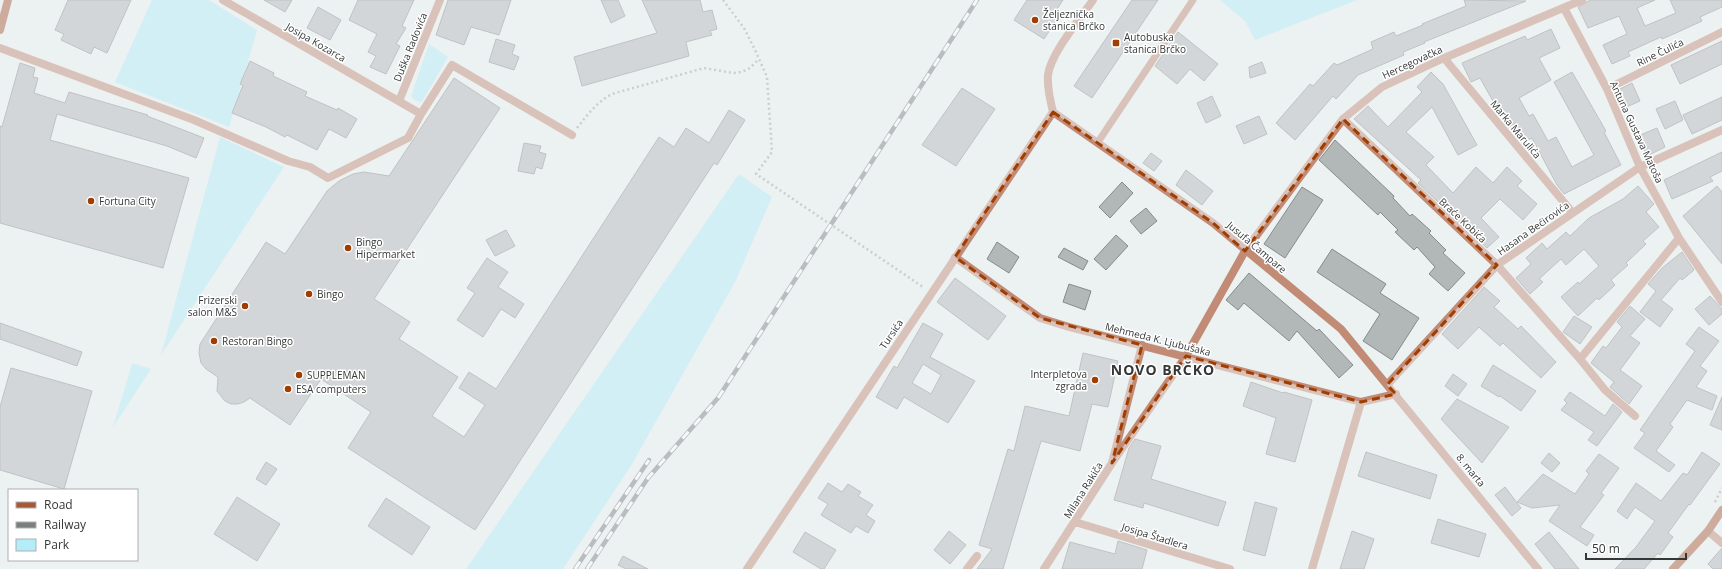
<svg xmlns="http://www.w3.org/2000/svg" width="1722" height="569" viewBox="0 0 1722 569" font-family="'Open Sans',sans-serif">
	<rect width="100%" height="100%" fill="#ecf1f2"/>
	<!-- green -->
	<path fill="#b2edf9" d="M152,0H209L257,30L229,127L115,82Z
		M1220,0H1357L1255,40L1245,21Z
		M429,44L448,57L422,102L416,101L411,96Z
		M220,137L284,167L161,355Z
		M739,174L772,197L736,280L632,464L563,569H466Z
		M132,363L151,369L113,427L132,364Z"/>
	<!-- building -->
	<path fill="#b2b7b8" stroke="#868b8c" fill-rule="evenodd" d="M68,0H131L107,53L94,47L91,54L61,40L64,34L55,30Z
		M264,0H292L285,12Z
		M358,0H414L402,26L406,28L396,44L400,46L386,74L370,67L376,56L368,52L377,34L349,20Z
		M448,0H511L499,35L471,27L464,45L436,35Z
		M601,0H618L625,16L611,23Z
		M642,0H700L703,12L712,10L717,29L710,31L712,35L686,42L689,56L582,86L574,57L657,33Z
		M1027,0H1063L1052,17L1056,21L1044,39L1014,20Z
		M1132,0H1158L1092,98L1074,86Z
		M1464,0L1526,1L1424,42L1425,43L1403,52L1404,55L1358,75L1336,99L1333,96L1295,140L1276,123L1310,84L1313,86L1334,63L1337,65L1373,49L1371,42L1394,32L1396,36L1423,25L1422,24L1466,6Z
		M1590,0H1655L1637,8L1645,26L1676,13L1670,0H1722V7L1700,17L1702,21L1678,32L1662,39L1661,37L1628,52L1630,56L1612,64L1603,45L1627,34L1619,16L1588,28L1578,7Z
		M318,7L341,20L330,40L307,28Z
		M1551,29L1560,48L1539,58L1551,80L1519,98L1529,116L1533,114L1548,141L1556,137L1572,167L1594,155L1554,82L1572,72L1606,131L1604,132L1621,165L1564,194L1557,185L1532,138L1524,142L1514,124L1516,123L1510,126L1497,102L1494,103L1480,78L1471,82L1462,63L1525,36L1527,40Z
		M1178,32L1218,64L1204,81L1190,69L1177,84L1155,66Z
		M496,39L515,45L512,54L519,57L514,70L489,62Z
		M1722,41V64L1680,84L1671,65Z
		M250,61L274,73L273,76L307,92L305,96L337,110L338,108L357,119L346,138L329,129L317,150L287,135L285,137L266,127L232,113L243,85L240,84Z
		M1262,62L1266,73L1250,78L1249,67Z
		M20,63L35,68L33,77L38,78L34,93L65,103L69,92L148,115L147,116L204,138L196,158L167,146L57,114L50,140L189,178L163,268L0,223V126L2,127Z
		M1431,72L1443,84L1477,145L1458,155L1432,107L1406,132L1434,157L1426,165L1453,193L1476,167L1493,183L1507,167L1522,181L1517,186L1537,204L1523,220L1500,199L1481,218L1499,237L1487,248L1418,183L1421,180L1354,119L1368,106L1388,127L1422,92L1417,87Z
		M454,78L500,108L374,299L410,322L399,339L458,377L432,416L464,437L485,405L459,388L469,372L496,389L659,137L674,147L686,128L709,143L729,110L745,120L717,165L714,163L475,530L348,448L371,412L321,379L290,425L250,398L244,402L238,404H231L225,401L217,391L218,377L206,369L201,363L199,353L200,344L266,242L285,254L327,191L339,181L353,174L364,172L389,176Z
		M1632,83L1640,101L1622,109L1614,92Z
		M962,88L995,109L956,166L922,145Z
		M1212,96L1221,116L1206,123L1197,103Z
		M1722,97V120L1692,134L1683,115Z
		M1675,101L1683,120L1665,129L1656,109Z
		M1259,116L1267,134L1244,144L1236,126Z
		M1657,128L1665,147L1647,156L1638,136Z
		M1335,140L1394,196L1393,198L1410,216L1412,214L1431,231L1429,233L1446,250L1443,253L1465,273L1448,291L1429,274L1435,267L1417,247L1414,250L1395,232L1398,230L1380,212L1378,215L1319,160Z
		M524,143L541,146L539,152L546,154L542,169L536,167L534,174L518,171Z
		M1722,152V171L1710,177L1713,181L1672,199L1664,180Z
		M1151,153L1162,161L1154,171L1143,163Z
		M1186,170L1213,191L1202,205L1176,185Z
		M1122,182L1133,193L1110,218L1099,207Z
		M1638,186L1654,204L1646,212L1659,227L1643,241L1646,244L1626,263L1628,265L1611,280L1615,285L1599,300L1597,298L1578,316L1561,297L1578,282L1579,284L1599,266L1584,249L1566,265L1561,259L1539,279L1543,282L1530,294L1516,278L1531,264L1526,258L1542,243L1547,249L1566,232L1570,236L1589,218L1623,199Z
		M1717,186L1722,192V264L1683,216Z
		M1302,187L1323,200L1285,258L1264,244Z
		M1146,208L1157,221L1141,234L1130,221Z
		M506,230L515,246L495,256L486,240Z
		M1116,235L1128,246L1106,270L1094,259Z
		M997,242L1019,257L1009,273L987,259Z
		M1064,248L1088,261L1083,270L1058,257Z
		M1332,249L1386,284L1380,293L1419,318L1392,360L1363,341L1380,314L1317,272Z
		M1682,252L1694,270L1682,280L1680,278L1661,300L1673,309L1660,327L1640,312L1656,291L1648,284L1662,268Z
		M487,258L508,272L498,287L524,304L515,318L501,309L483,337L457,320L475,293L467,288Z
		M1249,273L1317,331L1319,329L1353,365L1339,378L1297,331L1289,341L1244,303L1238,310L1226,300Z
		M955,278L1006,316L988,340L937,302Z
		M1069,284L1091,291L1085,310L1063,302Z
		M1484,287L1500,301L1494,307L1518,329L1521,326L1556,362L1541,378L1503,343L1500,346L1479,327L1458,349L1442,334Z
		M1710,296L1722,309V314L1709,325L1695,309Z
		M1630,306L1645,319L1630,336L1640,343L1620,370L1642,386L1629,404L1610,387L1614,382L1591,363L1603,346L1606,348L1622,327L1617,322Z
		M1574,316L1592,327L1580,344L1563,332Z
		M0,323L82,352L77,366L0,339Z
		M923,323L943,334L930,357L975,381L948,423L904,397L897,409L876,397L894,366L897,368ZM923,364L941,375L931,394L912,383Z
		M1699,327L1719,341L1700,366L1707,371L1696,387L1717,396L1712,410L1687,400L1670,424L1673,427L1656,451L1675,465L1669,472L1634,448L1645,433L1640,430L1695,351L1686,344Z
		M1083,353L1118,361L1108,407L1092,404L1080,451L1041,441L1003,569H977L992,549L979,545L1008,449L1014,451L1025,406L1069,416Z
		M1493,365L1536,391L1521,411L1500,396L1499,397L1481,386Z
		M11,368L92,391L64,489L0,470V407Z
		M1453,374L1467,384L1458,396L1445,386Z
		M1251,382L1283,393L1284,392L1312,400L1295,462L1266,454L1276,418L1243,406Z
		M1570,392L1605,416L1613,404L1622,412L1597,446L1588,440L1594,432L1561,410L1567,403L1564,400Z
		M1722,397V430L1710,425Z
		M1457,399L1509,427L1482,463L1441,419Z
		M1135,439L1161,446L1151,479L1226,502L1218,526L1144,503L1143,508L1114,500L1129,448Z
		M1366,452L1437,475L1430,499L1358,476Z
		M1702,452L1720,464L1690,505L1689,504L1668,533L1673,537L1660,555L1658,553L1644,569H1615L1636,547L1655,521L1635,507L1627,519L1617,511L1636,483L1661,501L1683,473L1687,475Z
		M1549,453L1560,463L1552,472L1541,463Z
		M1599,454L1619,468L1601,493L1604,495L1580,527L1594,535L1587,546L1549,521L1560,505L1532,508L1517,502L1543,474L1575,494L1589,474L1586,471Z
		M266,462L277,469L266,485L256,479Z
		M828,483L842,492L848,484L861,492L858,496L873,505L866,515L875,521L868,533L856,526L851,533L821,515L828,504L818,498Z
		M1505,487L1521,508L1512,516L1495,495Z
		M237,497L280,524L257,561L214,534Z
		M386,498L430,527L412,555L368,526Z
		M1255,502L1277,508L1265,556L1243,550Z
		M1438,519L1486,534L1479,557L1431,543Z
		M949,531L966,545L950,564L934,550Z
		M1352,531L1374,539L1364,569H1340Z
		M805,532L836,550L824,569H821L793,552Z
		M1549,532L1579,569H1555L1535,544Z
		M1118,541L1147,550L1142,569H1062L1070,542L1115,554Z
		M1722,548V569H1713L1708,564Z
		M623,556L648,569H626L618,565Z"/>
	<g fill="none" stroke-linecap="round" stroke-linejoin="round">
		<!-- path -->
		<path stroke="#a0a4a5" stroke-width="2.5" stroke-dasharray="2 3" stroke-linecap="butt" d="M723,0L744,28L756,52L767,77L772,152L756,174L923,287
			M577,128C588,114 597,102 612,94L704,68L733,73L742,72L750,68L759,59
			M1715,502L1722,488"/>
		<!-- lane -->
		<path stroke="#c28b75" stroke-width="7" d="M1098,142L1193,0"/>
		<!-- street -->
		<path stroke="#c28b75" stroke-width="8" d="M1093,0C1080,19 1051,53 1048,75C1047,87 1050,100 1053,112L1213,223L1341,329L1538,569
			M1564,8L1607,89L1640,167L1679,238L1722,302
			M0,48L194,120L288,161L310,167L328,178L408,138L421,114L223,0
			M1444,58L1572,212
			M1607,89L1722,32
			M399,101L440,0
			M421,114L452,65L572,135
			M1343,119L1497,265L1580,359L1605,390L1635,416
			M955,257L1040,318L1069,327L1361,402L1396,394
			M1580,359L1679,238
			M1387,385L1497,265L1640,167L1722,130
			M1112,463L1186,356L1245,251L1343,119L1382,87L1444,58L1582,0
			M1075,522L1230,569
			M1708,531L1722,543
			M747,569L1053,112
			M967,569L977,556
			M1044,569L1112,463L1142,345
			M1312,569L1361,402"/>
		<!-- secondary -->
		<path stroke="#a65837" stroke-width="8" d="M0,30L8,0
			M1673,569L1708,531L1722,510"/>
		<!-- rail casing -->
		<g stroke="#7c7f80" stroke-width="4.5">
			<path id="rail" d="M575,569L649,460
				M587,569L648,478L718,398L977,0"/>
		</g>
		<!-- rail -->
		<use href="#rail" stroke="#fff" stroke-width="3" stroke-dasharray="9" stroke-linecap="butt"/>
	</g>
	<!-- marked area -->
	<path d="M0 0H1722V569H0ZM1053,112L1213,223L1245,251L1343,119L1497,265L1387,385L1396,394L1361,402L1186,356L1112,463L1142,345L1040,318L955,257Z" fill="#ecf1f2" fill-opacity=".55" fill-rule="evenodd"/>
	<path fill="none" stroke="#a03d01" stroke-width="3" stroke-dasharray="8 5" stroke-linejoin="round" d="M1053,112L1213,223L1245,251L1343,119L1497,265L1387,385L1396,394L1361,402L1186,356L1112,463L1142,345L1040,318L955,257Z"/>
	<!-- markers -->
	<g fill="#a03d01" stroke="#fff" stroke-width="1.5">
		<circle cx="1035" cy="20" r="4"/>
		<rect x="1112" y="39" width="8" height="8" rx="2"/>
		<circle cx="91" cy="201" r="4"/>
		<circle cx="348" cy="248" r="4"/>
		<circle cx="309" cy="294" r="4"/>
		<circle cx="245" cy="306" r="4"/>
		<circle cx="214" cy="341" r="4"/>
		<circle cx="299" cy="375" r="4"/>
		<circle cx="1095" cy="380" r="4"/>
		<circle cx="288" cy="389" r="4"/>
	</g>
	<g text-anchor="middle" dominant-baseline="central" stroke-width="3" stroke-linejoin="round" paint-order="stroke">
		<!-- poi labels -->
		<g font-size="10" fill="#353737" stroke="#fff" text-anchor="start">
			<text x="1043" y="14">Željeznička<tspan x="1043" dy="12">stanica Brčko</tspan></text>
			<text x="1124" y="37">Autobuska<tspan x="1124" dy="12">stanica Brčko</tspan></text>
			<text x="99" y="201">Fortuna City</text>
			<text x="356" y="242">Bingo<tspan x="356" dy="12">Hipermarket</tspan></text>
			<text x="317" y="294">Bingo</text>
			<text x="237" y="300" text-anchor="end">Frizerski<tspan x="237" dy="12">salon M&amp;S</tspan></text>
			<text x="222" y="341">Restoran Bingo</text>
			<text x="1087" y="374" text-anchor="end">Interpletova<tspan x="1087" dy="12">zgrada</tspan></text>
			<text x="307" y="375">SUPPLEMAN</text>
			<text x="296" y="389">ESA computers</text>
		</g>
		<!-- street labels -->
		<g font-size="10" fill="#353737" stroke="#fff">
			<text transform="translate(316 42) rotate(30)">Josipa Kozarca</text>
			<text transform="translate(410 47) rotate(-68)">Duška Radovića</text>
			<text transform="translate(1660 52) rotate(-26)">Rine Čulića</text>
			<text transform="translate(1412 62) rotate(-25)">Hercegovačka</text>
			<text transform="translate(1516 129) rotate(50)">Marka Marulića</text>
			<text transform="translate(1637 132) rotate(65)">Antuna Gustava Matoša</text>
			<text transform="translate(1463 220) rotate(43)">Braće Kobića</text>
			<text transform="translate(1533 228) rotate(-35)">Hasana Bećirovića</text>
			<text transform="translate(1257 247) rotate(40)">Jusufa Čampare</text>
			<text transform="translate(891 334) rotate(-56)">Tursića</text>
			<text transform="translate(1158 339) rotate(14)">Mehmeda K. Ljubušaka</text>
			<text transform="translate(1471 470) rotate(51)">8. marta</text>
			<text transform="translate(1083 490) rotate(-58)">Milana Rakiča</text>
			<text transform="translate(1155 536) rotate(17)">Josipa Štadlera</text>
		</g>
		<!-- district labels -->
		<g font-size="14" font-weight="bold" letter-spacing="1" fill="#353737" stroke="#fff">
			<text x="1163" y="369">NOVO BRČKO</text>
		</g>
	</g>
	<!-- legend -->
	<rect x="8" y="489" width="130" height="72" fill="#ffffff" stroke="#aeafaf"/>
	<rect x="16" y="502" width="20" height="6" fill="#a65837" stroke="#aeafaf"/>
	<text x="44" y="509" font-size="12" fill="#353737">Road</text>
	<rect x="16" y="522" width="20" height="6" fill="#7c7f80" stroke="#aeafaf"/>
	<text x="44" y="529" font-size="12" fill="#353737">Railway</text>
	<rect x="16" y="539" width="20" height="12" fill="#b2edf9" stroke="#aeafaf"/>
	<text x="44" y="549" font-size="12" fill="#353737">Park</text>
	<!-- scale -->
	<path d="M1586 553v6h100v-6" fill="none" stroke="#353737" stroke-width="2"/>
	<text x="1592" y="553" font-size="12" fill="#353737" stroke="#ffffff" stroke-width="3" paint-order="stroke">50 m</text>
</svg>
